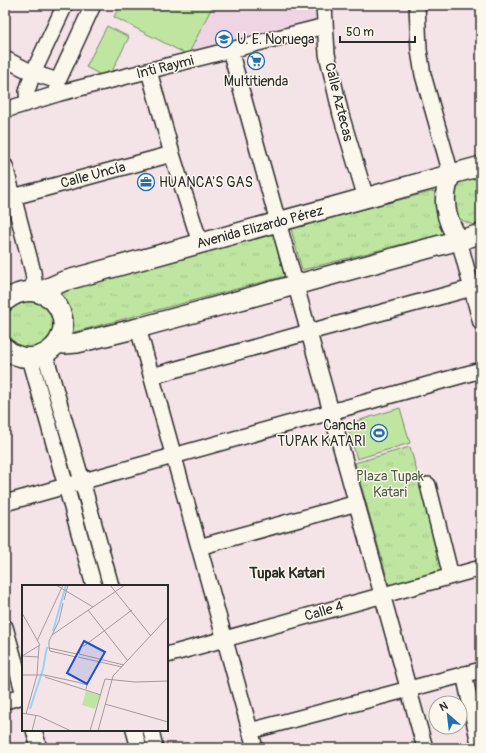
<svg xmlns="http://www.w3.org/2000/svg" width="486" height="753" viewBox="0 0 486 753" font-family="Pangolin,sans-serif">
	<defs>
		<pattern id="grass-tufts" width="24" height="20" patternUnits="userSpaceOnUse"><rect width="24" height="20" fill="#bfe6a1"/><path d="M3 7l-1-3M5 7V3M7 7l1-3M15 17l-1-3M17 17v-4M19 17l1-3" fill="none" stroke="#a4c58b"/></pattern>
	</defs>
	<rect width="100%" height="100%" fill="#f4e3e7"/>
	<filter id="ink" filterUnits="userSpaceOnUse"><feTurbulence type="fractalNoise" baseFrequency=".025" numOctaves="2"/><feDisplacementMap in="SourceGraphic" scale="8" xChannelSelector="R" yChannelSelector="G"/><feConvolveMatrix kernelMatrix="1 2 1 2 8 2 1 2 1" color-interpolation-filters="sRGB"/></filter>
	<g filter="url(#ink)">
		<!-- built -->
		<path fill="#efd5e3" d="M213,5H320V17L316,21L188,55Z"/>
		<!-- grass -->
		<path fill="url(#grass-tufts)" stroke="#758866" d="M481,175V224C475,225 472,225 466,222C451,216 455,202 454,188L462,180Z
			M434,191L445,233L302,270L291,228Z
			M272,231L285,276L67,334C74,313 71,305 55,291Z
			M6 325a24 24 0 1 1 48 0a24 24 0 1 1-48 0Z
			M410,447L445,572L390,588L355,463Z"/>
		<!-- pitch -->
		<path fill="#bfe6a1" stroke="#758866" d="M120,5H213L188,55L114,17Z
			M107,26L129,37L108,79L86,67Z
			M400,408L410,443L357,459L347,424Z"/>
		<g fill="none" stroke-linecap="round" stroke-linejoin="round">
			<!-- minor casing -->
			<g stroke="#2b2b2b" stroke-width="18">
				<path id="minor" d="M324,5L327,54L341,115L366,198
					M417,5L419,50L423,75L451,174
					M230,50L425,748
					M5,59L33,73L58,81
					M149,71L172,154L200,243
					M60,93L57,85L58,81L93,5
					M28,103L27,91L33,73L65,5
					M5,110L60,93L325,26
					M5,166L33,272L34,280L32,291
					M13,197L172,154
					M459,240L481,323
					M138,328L255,748
					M45,354L82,481L111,586
					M30,358L94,586
					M152,376L309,332L472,288
					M428,485L451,576
					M5,503L481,370
					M199,547L357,503
					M5,627L23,691
					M167,655L481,568
					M464,674L480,748
					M5,701L23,696
					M34,730L39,748
					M134,730L139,748
					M151,730L155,748
					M250,731L481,670"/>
			</g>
			<!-- major casing -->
			<g stroke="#2b2b2b" stroke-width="22">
				<path id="major" d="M451,174C441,197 445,220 459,240
					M42,294L46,289L64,281L481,166
					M5,301C15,293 26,289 39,293C47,295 54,300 58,307C78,341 34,375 5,348
					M57,343L65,344L77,343L138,328L481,234"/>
			</g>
			<!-- minor -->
			<use href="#minor" stroke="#fbf7ec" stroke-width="15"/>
			<!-- major -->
			<use href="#major" stroke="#fbf7ec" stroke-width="19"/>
		</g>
	</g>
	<!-- icons -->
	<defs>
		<g id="school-ring" transform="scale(0.9)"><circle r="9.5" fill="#fbf7ec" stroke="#1f6fb2" stroke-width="1.5"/><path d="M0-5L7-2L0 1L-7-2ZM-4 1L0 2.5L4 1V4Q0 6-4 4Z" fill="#1f6fb2"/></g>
		<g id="supermarket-ring" transform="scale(0.9)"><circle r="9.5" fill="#fbf7ec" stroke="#1f6fb2" stroke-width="1.5"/><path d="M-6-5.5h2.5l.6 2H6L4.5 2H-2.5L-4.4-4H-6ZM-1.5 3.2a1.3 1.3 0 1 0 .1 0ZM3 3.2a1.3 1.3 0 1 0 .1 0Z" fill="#1f6fb2"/></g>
		<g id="office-ring" transform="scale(0.9)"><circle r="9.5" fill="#fbf7ec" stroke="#1f6fb2" stroke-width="1.5"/><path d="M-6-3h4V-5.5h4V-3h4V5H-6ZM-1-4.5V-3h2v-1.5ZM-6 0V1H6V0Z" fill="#1f6fb2"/></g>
		<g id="stadium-ring" transform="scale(0.9)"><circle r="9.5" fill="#fbf7ec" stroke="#1f6fb2" stroke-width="1.5"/><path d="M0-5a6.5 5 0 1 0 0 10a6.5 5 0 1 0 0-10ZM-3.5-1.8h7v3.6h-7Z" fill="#1f6fb2"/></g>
	</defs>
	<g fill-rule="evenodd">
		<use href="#school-ring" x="224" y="39"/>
		<use href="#supermarket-ring" x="256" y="61"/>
		<use href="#office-ring" x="146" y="182"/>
		<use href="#stadium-ring" x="379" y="433"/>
	</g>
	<g text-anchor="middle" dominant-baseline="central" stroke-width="3" stroke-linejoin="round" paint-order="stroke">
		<!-- poi labels -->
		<g font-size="14" fill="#2b2b2b" stroke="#fbf7ec" text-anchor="start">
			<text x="237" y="39">U. E. Noruega</text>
			<text x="256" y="81" text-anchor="middle">Multitienda</text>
			<text x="159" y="182">HUANCA'S GAS</text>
			<text x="366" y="425" text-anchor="end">Cancha<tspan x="366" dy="16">TUPAK KATARI</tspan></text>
		</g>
		<!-- street labels -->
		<g font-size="14" fill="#2b2b2b" stroke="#fbf7ec">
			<text transform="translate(165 67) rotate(-14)">Inti Raymi</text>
			<text transform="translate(339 102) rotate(76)">Calle Aztecas</text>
			<text transform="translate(93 175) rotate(-15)">Calle Uncía</text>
			<text transform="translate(260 227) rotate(-15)">Avenida Elizardo Pérez</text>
			<text transform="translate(324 611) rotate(-16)">Calle 4</text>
		</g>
		<!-- park labels -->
		<g font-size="14" fill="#505a48" stroke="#fbf7ec">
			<text x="390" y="476">Plaza Tupak<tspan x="390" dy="16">Katari</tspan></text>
		</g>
		<!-- neighbourhood labels -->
		<g font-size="15" font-weight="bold" fill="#2b2b2b" stroke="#fbf7ec">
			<text x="287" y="573">Tupak Katari</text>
		</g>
	</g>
	<!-- overview -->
	<g transform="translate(22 585)">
		<rect width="146" height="146" fill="#f4e3e7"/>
		<path d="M64,106L78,110L73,124L60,120Z" fill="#bfe6a1"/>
		<path fill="none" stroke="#96d5f7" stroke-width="2" d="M31,46L44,0M8,124L21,84L25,62"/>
		<path fill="none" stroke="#a4999c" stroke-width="1" d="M34,0L71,22M88,0L129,51M42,15L46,0M66,25L106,76M0,28L18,60M30,50L103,0M15,56L41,0M27,63V56L37,36L41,18M57,69L59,61H62L110,25M57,69L102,80M0,71L16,72M0,71L18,60M54,72L28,66L27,63L55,69M56,72L100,82M0,90H22L55,97L65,100L64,104M23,92L79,110M83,119L146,137M0,128L17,131L49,146M4,129L15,90L17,61M10,146L14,130M68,146L83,94L113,97L146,96M76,146L91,91L146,32"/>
		<path fill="#1d4ed8" fill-opacity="0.15" stroke="#1d4ed8" stroke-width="2" d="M62,56L83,67L65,99L45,88Z"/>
		<rect width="146" height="146" fill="none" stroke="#2b2b2b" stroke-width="2"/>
	</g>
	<!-- margin -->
	<rect width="486" height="753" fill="none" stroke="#fbf7ec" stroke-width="20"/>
	<rect x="10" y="10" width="466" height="733" fill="none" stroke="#2b2b2b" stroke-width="1.5" filter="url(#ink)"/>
	<!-- north arrow -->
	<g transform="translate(448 715) rotate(332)"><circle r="19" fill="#fbf7ec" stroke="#a8a59f"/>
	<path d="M0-3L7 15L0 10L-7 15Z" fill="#1f6fb2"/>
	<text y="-6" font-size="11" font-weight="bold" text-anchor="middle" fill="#2b2b2b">N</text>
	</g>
	<!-- scale -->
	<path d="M340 36v6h75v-6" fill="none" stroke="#2b2b2b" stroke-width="2"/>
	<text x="346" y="36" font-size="12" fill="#2b2b2b" stroke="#fbf7ec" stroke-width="3" paint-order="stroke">50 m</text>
</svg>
